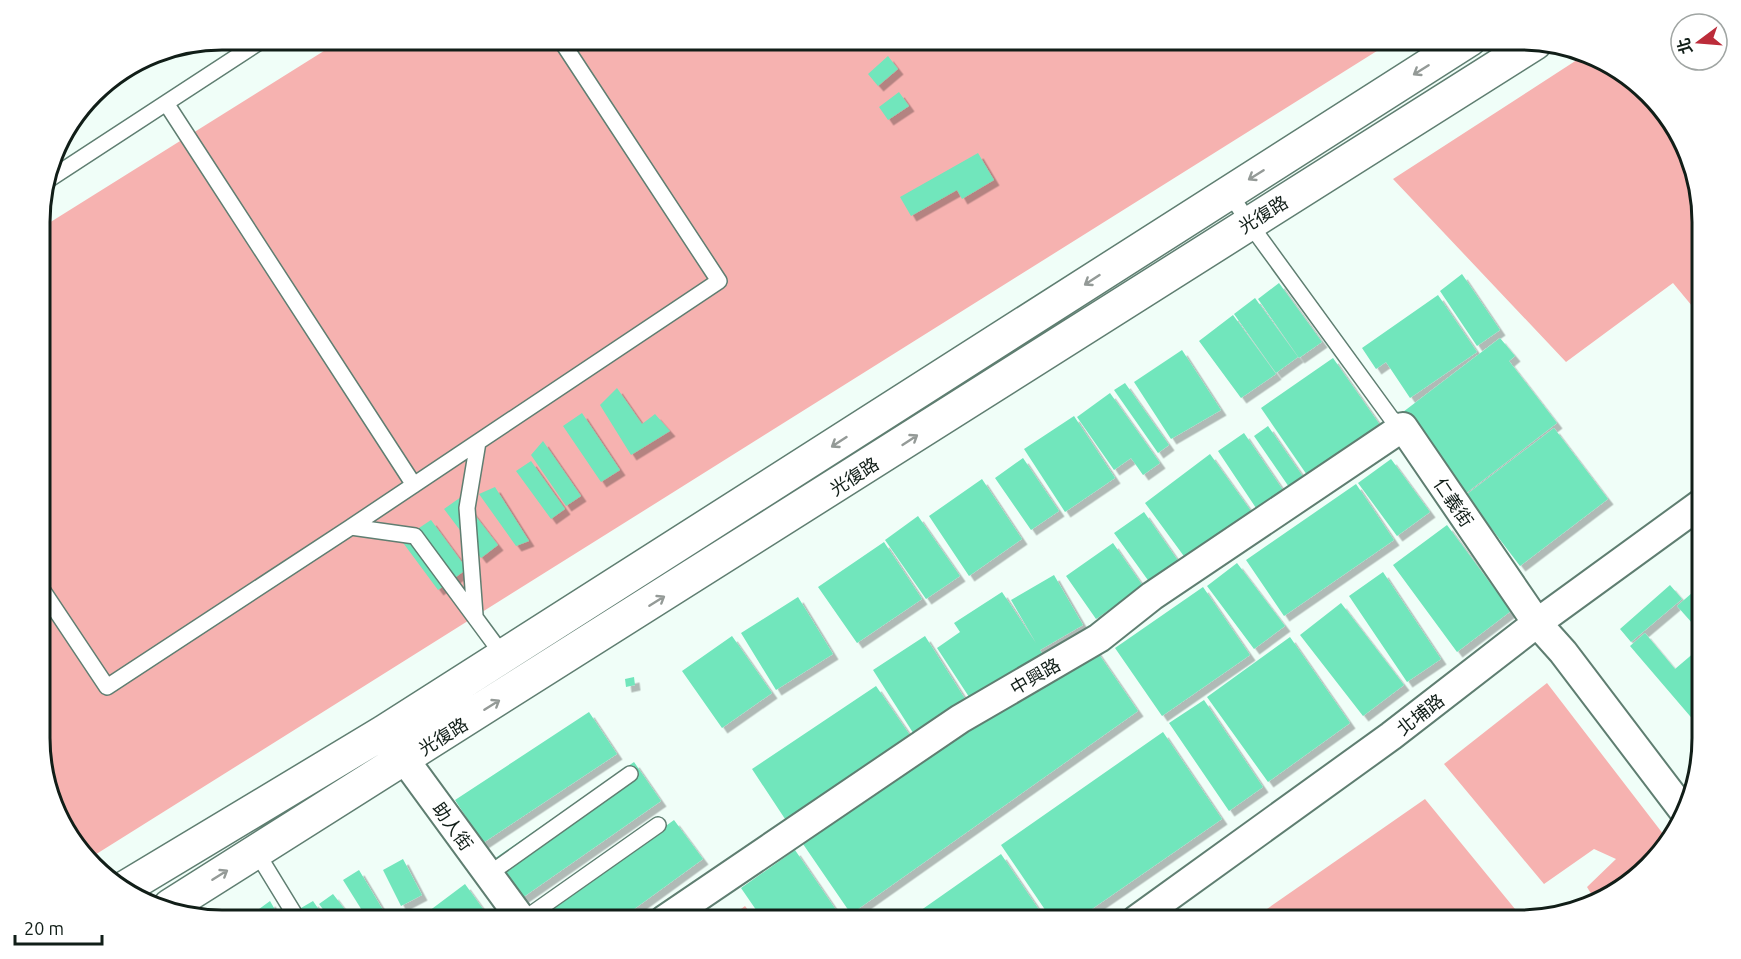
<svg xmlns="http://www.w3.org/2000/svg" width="1741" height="959" viewBox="0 0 1741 959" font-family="Ubuntu,'Noto Sans TC',sans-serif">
	<defs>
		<filter id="shadow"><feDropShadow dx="5.5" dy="5.5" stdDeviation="0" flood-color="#0004"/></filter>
	</defs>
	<rect width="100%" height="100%" fill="#f0fef8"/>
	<!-- green -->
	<path fill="#f6b2b0" d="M343,39H1396L90,858L70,839L41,761V228Z
		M1583,56L1610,63L1671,120L1702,209V318L1673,283L1566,362L1393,179Z
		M1547,683L1667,839L1611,895L1595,900L1587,887L1616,859L1594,849L1544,884L1444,764Z
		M1425,799L1524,920H1251Z
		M745,906L756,920H726Z"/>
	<!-- building -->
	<path fill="#71e6bc" filter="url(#shadow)" d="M888,56L898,69L878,86L868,74Z
		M899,92L909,106L888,120L879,107Z
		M978,153L994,180L962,199L957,190L911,216L900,197Z
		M1462,274L1500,330L1477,346L1440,291Z
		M1279,283L1322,342L1299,358L1258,299Z
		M1438,295L1477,352L1410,398L1386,362L1376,369L1362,348Z
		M1255,298L1298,357L1276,373L1234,314Z
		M1233,315L1276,374L1241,398L1199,341Z
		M1500,338L1515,356L1509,361L1557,423L1465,494L1403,412Z
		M1182,350L1221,410L1171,439L1134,382Z
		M1333,358L1380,425L1307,475L1261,408Z
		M1125,383L1169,445L1158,453L1114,390Z
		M617,388L642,424L655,414L670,431L631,455L600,405Z
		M1110,393L1160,463L1143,475L1131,458L1114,470L1077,417Z
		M582,413L620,470L601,482L563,426Z
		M1074,416L1115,478L1065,512L1024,449Z
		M1268,426L1304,478L1289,487L1254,436Z
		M1554,428L1608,499L1520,566L1466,495Z
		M1244,433L1283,490L1256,508L1218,451Z
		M543,441L581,496L566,506L531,455Z
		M1210,454L1251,511L1186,559L1145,503Z
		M1023,458L1059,511L1031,530L995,478Z
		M1391,459L1430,512L1397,536L1358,483Z
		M531,461L565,509L551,519L516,471Z
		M982,479L1022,539L969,576L929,516Z
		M1356,484L1394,540L1284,616L1246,560Z
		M495,487L529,541L516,546L479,494Z
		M461,497L498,545L481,558L444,509Z
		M1144,512L1179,562L1150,583L1114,533Z
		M918,516L960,576L926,599L885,540Z
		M431,520L467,569L438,590L401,540Z
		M1447,525L1511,611L1457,652L1393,565Z
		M884,542L922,599L857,643L818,587Z
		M1113,543L1143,586L1096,619L1066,576Z
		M1237,563L1285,626L1254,649L1207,586Z
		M1383,572L1441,659L1407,682L1349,596Z
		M1054,575L1083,625L1040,650L1044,657L973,703L937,648L960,632L954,623L1002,592L1036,643L1011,600Z
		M1670,585L1682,599L1631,642L1620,629Z
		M1700,586L1702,587V634L1677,606Z
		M1203,587L1250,655L1162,716L1115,648Z
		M798,597L833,654L776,690L741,633Z
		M1341,603L1404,685L1363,716L1300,635Z
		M1645,633L1675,669L1702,646V730L1630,646Z
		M732,636L772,693L722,728L682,671Z
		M925,636L969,705L917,739L873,670Z
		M1290,637L1350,723L1268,782L1207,697Z
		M1094,647L1138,711L851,914L803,844L928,756Z
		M634,677L635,685L626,687L625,679Z
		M876,686L914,741L789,825L752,769Z
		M1204,700L1263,787L1229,811L1169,723Z
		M589,712L617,754L483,843L455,800Z
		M1163,732L1222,819L1076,920H1052L1001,845Z
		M634,762L661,801L522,898L494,859Z
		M674,820L703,859L619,920H536Z
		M795,850L843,920H763L741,888Z
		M1001,854L1046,920H907Z
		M403,859L422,895L401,906L383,870Z
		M359,870L386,915L378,920H368L343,880Z
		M465,884L491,920H417Z
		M333,894L353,920H331L319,904Z
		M270,901L281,920H260L255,912Z
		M313,901L326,920H309L301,908Z"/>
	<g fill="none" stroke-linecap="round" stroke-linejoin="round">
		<!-- service casing -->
		<g stroke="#5f7e71" stroke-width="18">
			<path id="service" d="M166,103L414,485
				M45,182L264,39
				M1229,192L1249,223L1391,418L1403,427
				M351,527L478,442
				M41,588L107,687L351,527L415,536L505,658
				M475,615L467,508L478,442L719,281L560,39
				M257,853L298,920
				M489,874L630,774
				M523,920L658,825"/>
		</g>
		<!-- minor casing -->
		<g stroke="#5f7e71" stroke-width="32">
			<path id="minor" d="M391,741L522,920
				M664,920L960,719L1099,638L1152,596L1403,427L1537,623L1563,652L1683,810
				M1136,920L1391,736L1537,623L1702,503"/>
		</g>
		<!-- primary casing -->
		<g stroke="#5f7e71" stroke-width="36">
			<path id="primary" d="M123,889L384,732L1470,39
				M170,906L1535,43"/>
		</g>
		<!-- service -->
		<use href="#service" stroke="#fff" stroke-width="15"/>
		<!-- minor -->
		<use href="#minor" stroke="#fff" stroke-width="28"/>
		<!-- primary -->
		<use href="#primary" stroke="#fff" stroke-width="33"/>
	</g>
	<!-- one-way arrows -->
	<defs><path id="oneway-shaft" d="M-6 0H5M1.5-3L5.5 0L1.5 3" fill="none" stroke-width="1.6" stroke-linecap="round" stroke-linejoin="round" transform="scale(1.5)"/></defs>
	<g stroke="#949a97">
		<use href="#oneway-shaft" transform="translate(1421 70) rotate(148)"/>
		<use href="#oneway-shaft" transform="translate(1256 175) rotate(148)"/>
		<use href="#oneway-shaft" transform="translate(1092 280) rotate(147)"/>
		<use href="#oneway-shaft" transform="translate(910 440) rotate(-33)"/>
		<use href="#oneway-shaft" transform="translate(839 442) rotate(147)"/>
		<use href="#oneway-shaft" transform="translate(657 601) rotate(-32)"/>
		<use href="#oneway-shaft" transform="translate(492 705) rotate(-32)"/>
		<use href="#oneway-shaft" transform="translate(220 875) rotate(-32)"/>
	</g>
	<g text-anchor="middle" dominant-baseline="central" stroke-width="6" stroke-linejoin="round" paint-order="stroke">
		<!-- street labels -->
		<g font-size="18" fill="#111e18" stroke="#fff">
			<text transform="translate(1263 214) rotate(-32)">光復路</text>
			<text transform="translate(854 476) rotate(-33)">光復路</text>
			<text transform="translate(1454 502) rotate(56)">仁義街</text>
			<text transform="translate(1035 676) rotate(-30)">中興路</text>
			<text transform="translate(1420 714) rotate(-38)">北埔路</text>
			<text transform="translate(443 736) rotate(-32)">光復路</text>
			<text transform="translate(453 826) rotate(54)">助人街</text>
		</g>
	</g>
	<!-- crop -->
	<path d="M0 0H1741V959H0ZM222 50H1520A172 172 0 0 1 1692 222V738A172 172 0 0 1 1520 910H222A172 172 0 0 1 50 738V222A172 172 0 0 1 222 50Z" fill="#fff" fill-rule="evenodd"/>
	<path fill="none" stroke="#111e18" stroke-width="3" d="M222 50H1520A172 172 0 0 1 1692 222V738A172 172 0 0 1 1520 910H222A172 172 0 0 1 50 738V222A172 172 0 0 1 222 50Z"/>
	<!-- north arrow -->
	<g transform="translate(1699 42) rotate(254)"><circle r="28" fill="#ffffff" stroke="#a0a5a3" stroke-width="1.5"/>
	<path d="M0-4.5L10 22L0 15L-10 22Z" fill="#bc2c3a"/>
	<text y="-9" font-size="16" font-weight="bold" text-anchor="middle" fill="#111e18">北</text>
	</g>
	<!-- scale -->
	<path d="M15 935v9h87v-9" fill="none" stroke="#111e18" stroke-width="3"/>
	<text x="24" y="935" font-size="18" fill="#111e18" stroke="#ffffff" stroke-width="4.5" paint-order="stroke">20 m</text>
</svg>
